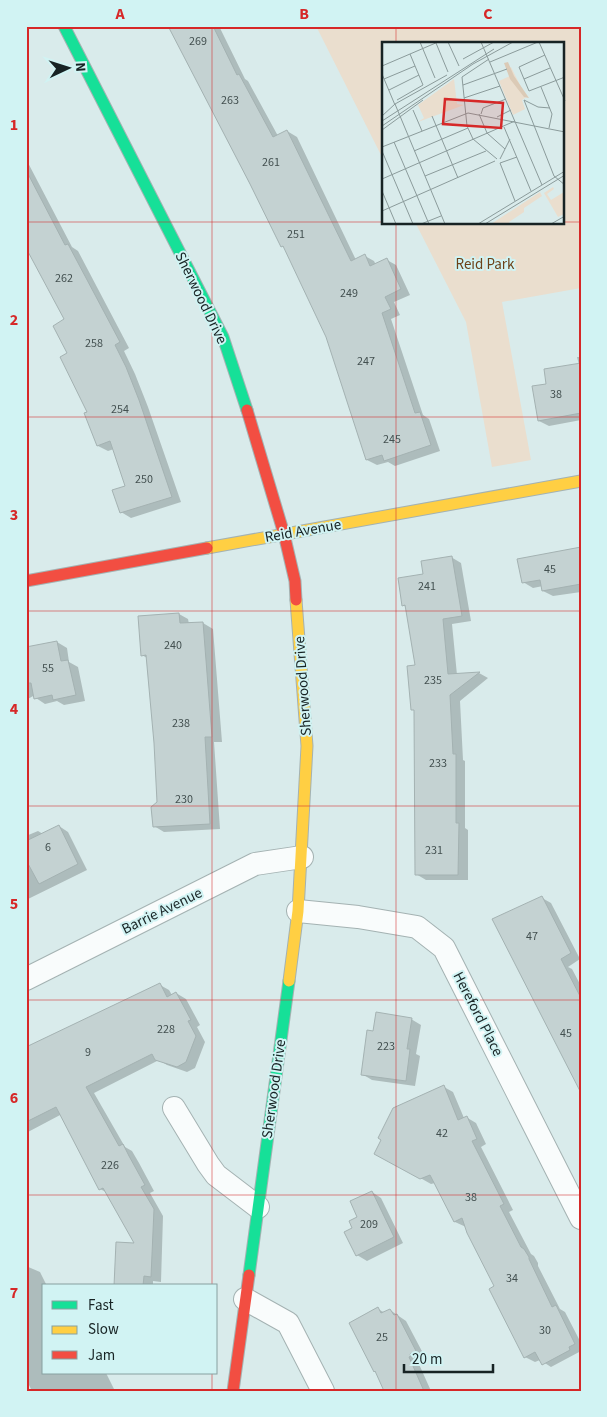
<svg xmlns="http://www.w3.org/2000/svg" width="607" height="1417" viewBox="0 0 607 1417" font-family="'Source Sans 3',sans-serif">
	<rect width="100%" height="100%" fill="#d9ebeb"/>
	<!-- green -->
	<path fill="#eadece" d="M316,26H581V288L502,302L531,460L492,467L466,322L416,224H563V44H383V159Z"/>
	<!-- shadow -->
	<path fill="#0003" d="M169,26H219L245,79L248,81L278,136L287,131L297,137L356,260L365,256L374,261L376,265L387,260L396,265L410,295L394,302L400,315L391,319L423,415L429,419L440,451L395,466L388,462L377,465L367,460L327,337L285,248L282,246Z
		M26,159L72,247L78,251L129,348L124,351L135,374L148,407L181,502L131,518L121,512L126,487L114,449L108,451L98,446L69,354L65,319L30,252L26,254Z
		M577,357H581V420L549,426L539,421L548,385L579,365Z
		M581,549V592L553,596L543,591V586L533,588L523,582Z
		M451,557L461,563L471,621L452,624L457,675L479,673L488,678L460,701L463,760L465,761V828L468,830V880H426L416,874L415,711L413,709L416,666L406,607L403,605L424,575Z
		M179,614L188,619L189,624L203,623L213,629L222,742H214L220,829L164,832L154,826L158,802L155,743L147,658L142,655Z
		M57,642L67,648L69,662L78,667L85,701L64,705L57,701L45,704L36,698L35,695L26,700V648Z
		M59,826L68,832L87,870L26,900V836L38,831L43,834Z
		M542,898L551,903L580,959L568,967L572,969L581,986V1090Z
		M160,985L169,990L172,995L176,993L186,999L200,1025L197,1027L205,1042L195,1068L187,1072L167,1065L159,1060L94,1093L125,1147L132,1151L139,1163L154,1191L150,1193L163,1216L161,1282L153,1281V1286H115L136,1245L108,1193L100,1189L62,1114L28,1132L26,1131V1048Z
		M411,1019L421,1025L416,1054L420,1056L415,1086L372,1080L362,1074L374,1032Z
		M444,1087L453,1092L464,1118L466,1117L476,1123L486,1144L481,1147L513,1210L509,1212L531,1254L534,1256L538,1263V1266L560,1309L565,1312L581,1343V1351L551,1367L540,1360L535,1362L525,1357L496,1287L466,1227L455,1222L435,1183L431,1184L376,1153Z
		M372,1192L381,1198L403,1243L367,1261L357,1255L354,1229Z
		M26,1266L40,1272L47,1286H44V1373H106L115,1391H32L26,1379Z
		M378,1309L385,1313L390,1310L406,1321L425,1357L419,1359L420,1361L418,1362L431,1391H385L377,1372L374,1371Z"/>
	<!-- building -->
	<path fill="#c4d2d2" stroke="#a4b2b2" d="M168,26H213L237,75L239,74L273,137L287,130L351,261L365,254L370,266L387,258L401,289L385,297L391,309L382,313L415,413L420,412L431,445L384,461L382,455L366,460L326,337L283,246L281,247L250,184Z
		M26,170L65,245L68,244L120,342L115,345L126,367L139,400L172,497L120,513L112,490L125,486L110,441L97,446L84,413L87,412L60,357L67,353L53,326L64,319L26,248Z
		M581,363V413L538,421L532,386L546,384L544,369Z
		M581,547V584L542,591L540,580L522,583L517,559Z
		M452,556L462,616L443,619L448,674L480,672L450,695L453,754H456V823H459L458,875H415L414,710H411L407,666L415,665L405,605L402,606L398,578L423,574L421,561Z
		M179,613L180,623L203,622L212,737H205L210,824L153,827L151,807L157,802L154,743L146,655L141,656L138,616Z
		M57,641L61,661L68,660L76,695L53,700L52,695L34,699L31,683H26V647Z
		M59,825L78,864L39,884L26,860V841Z
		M542,896L571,953L561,959L581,998V1093L492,919Z
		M160,983L167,997L176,992L191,1020L188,1021L196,1036L186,1062L177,1067L155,1060L152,1054L86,1087L119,1146L123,1144L129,1156L145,1185L141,1187L154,1209L151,1277L144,1276L143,1286H114L116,1242L134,1243L103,1188L99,1190L56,1107L26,1122V1047Z
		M376,1012L412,1018L407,1049H410L406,1081L361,1075L367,1030L373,1031Z
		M444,1085L458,1120L467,1116L477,1139L472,1141L504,1204L500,1206L521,1247L524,1249L529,1257V1259L552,1307L556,1305L575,1344L569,1347L570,1350L542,1365L535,1352L524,1358L489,1289L494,1286L467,1233L462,1218L454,1222L430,1175L420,1179L374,1154L381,1140L378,1138L393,1108Z
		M372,1191L394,1237L356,1256L344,1232L352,1228L349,1221L357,1217L350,1201Z
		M378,1307L381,1313L390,1309L394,1315L397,1314L416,1351L410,1354L411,1356L409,1357L424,1391H384L375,1371L374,1372L349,1323Z"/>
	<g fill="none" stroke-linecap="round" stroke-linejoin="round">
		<!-- street casing -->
		<g stroke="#a4b2b2" stroke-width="24">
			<path id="street" d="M298,911L358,917L417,927L444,948L581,1218
				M26,979L255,864L302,857
				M174,1108L208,1164L216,1175L258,1207
				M245,1299L288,1323L323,1391"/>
		</g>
		<!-- fast casing -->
		<g stroke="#a4b2b2" stroke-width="13">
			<path id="fast" d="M64,26L223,337L247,410
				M249,1275L289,981"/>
		</g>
		<!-- slow casing -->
		<g stroke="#a4b2b2" stroke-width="13">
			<path id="slow" d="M207,548L581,481
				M289,981L298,911L307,746L296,600"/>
		</g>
		<!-- jam casing -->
		<g stroke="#a4b2b2" stroke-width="13">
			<path id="jam" d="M247,410L284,534L295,581L296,600
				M26,581L207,548
				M233,1391L249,1275"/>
		</g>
		<!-- street -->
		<use href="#street" stroke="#f9fcfc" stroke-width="22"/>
		<!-- fast -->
		<use href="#fast" stroke="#16e098" stroke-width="11"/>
		<!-- slow -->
		<use href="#slow" stroke="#ffcf43" stroke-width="11"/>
		<!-- jam -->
		<use href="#jam" stroke="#f24e42" stroke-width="11"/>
	</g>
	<!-- grid -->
	<path fill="none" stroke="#d62828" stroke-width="1" stroke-opacity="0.55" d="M212,26V1286M396,26V44M26,222H383M563,222H581M396,224V1391M26,417H581M26,611H581M26,806H581M26,1000H581M26,1195H581M212,1373V1391"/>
	<g text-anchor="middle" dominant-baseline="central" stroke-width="4" stroke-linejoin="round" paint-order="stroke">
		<!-- number labels -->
		<g font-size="12" fill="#435050">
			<text x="198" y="41">269</text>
			<text x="230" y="100">263</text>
			<text x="271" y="162">261</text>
			<text x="296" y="234">251</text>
			<text x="64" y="278">262</text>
			<text x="349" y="293">249</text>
			<text x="94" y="343">258</text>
			<text x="366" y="361">247</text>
			<text x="556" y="394">38</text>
			<text x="120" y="409">254</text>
			<text x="392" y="439">245</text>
			<text x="144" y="479">250</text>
			<text x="550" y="569">45</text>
			<text x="427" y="586">241</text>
			<text x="173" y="645">240</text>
			<text x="48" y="668">55</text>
			<text x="433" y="680">235</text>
			<text x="181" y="723">238</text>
			<text x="438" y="763">233</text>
			<text x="184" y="799">230</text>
			<text x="48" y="847">6</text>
			<text x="434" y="850">231</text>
			<text x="532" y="936">47</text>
			<text x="166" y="1029">228</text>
			<text x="566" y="1033">45</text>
			<text x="386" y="1046">223</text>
			<text x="88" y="1052">9</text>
			<text x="442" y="1133">42</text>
			<text x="110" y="1165">226</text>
			<text x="471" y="1197">38</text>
			<text x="369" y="1224">209</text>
			<text x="512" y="1278">34</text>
			<text x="545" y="1330">30</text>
			<text x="382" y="1337">25</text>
		</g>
		<!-- park labels -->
		<g font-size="15" fill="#6d4218" stroke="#d1f3f3">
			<text x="485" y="264">Reid Park</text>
		</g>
		<!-- street labels -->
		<g font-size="15" fill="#172324" stroke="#d1f3f3">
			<text transform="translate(201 298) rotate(64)">Sherwood Drive</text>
			<text transform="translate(303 531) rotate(-10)">Reid Avenue</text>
			<text transform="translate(303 686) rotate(-94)">Sherwood Drive</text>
			<text transform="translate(162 911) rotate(-26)">Barrie Avenue</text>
			<text transform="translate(478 1014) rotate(63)">Hereford Place</text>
			<text transform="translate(274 1089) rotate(-82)">Sherwood Drive</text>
		</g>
	</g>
	<!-- overview -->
	<g transform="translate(382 42)">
		<rect width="182" height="182" fill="#d9ebeb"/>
		<path d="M129,25L144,55L140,58L143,67L131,73L117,39L128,34L125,28ZM72,37L75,62L82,63L36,80L42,76L36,63ZM171,145L172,147L165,152L169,158L182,150V172L176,175L162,151ZM158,150L160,154L142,166V170L127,180L128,182H109Z" fill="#eadece"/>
		<path d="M126,20L132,34L147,56L142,55L128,37L122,21Z" fill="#dbcab6"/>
		<path fill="none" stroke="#8b9b9b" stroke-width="1" d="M38,0L53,36M66,0L77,24M99,0L160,143M157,0L183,59M54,1L66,30M163,13L137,25L147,49L183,35M81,17L112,0M107,17L80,35L85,84L91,97L115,117M108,20L156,0M0,24L56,0M0,32L13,63M2,37L33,24M142,37L168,26M81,43L125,27M159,45L170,72L167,86M7,48L37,33M82,56L118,44M15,58L41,43L28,12M13,62L63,182M168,66L156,65L142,58L172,134L183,143M31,68L40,89M97,72L105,91L123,107M99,72L101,66L124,57M0,74L13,62L65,33M50,74L76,136M115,75L129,68M0,79L112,7M0,84L91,22L131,0M122,85L149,149M0,88L41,58M12,100L47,182M0,105L86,71L183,90M0,109L31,182M32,109L86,86M118,117L128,97M118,121L133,159M118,121L135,115M43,134L104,109M0,137L133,79M0,149L14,182M0,169L113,119M39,182L59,174M96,182L183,129M103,182L183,133M169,182L183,174"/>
		<path fill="#d62828" fill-opacity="0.15" stroke="#d62828" stroke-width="2.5" d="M63,57L121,61L119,86L61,82Z"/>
		<rect width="182" height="182" fill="none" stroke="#172324" stroke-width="2.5"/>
	</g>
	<!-- border -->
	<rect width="607" height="1417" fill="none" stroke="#d1f3f3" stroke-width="55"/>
	<!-- legend -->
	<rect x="42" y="1284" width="175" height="90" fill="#d1f3f3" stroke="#87a0a0"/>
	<rect x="52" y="1301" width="25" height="8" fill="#16e098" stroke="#87a0a0"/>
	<text x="88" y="1310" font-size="15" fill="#172324">Fast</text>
	<rect x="52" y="1326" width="25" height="8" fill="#ffcf43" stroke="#87a0a0"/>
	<text x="88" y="1334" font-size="15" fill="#172324">Slow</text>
	<rect x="52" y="1351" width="25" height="8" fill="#f24e42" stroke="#87a0a0"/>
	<text x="88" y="1360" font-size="15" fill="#172324">Jam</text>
	<!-- north arrow -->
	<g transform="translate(68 68) rotate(86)" stroke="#d1f3f3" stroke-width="4" paint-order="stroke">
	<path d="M0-4L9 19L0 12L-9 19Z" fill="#172324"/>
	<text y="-8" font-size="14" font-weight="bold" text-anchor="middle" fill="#172324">N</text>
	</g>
	<!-- scale -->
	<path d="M404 1364v8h89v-8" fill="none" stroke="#172324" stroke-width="2.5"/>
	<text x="412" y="1364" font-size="15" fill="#172324" stroke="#d1f3f3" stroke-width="4" paint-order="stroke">20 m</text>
	<rect x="28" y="28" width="552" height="1362" fill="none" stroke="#d62828" stroke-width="2"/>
	<g font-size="16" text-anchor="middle" font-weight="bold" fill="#d62828">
		<text x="120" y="19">A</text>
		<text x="304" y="19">B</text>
		<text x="488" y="19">C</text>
		<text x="14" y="130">1</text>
		<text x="14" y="325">2</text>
		<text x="14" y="520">3</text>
		<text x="14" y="714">4</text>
		<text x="14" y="909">5</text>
		<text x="14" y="1103">6</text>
		<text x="14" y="1298">7</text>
	</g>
</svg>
